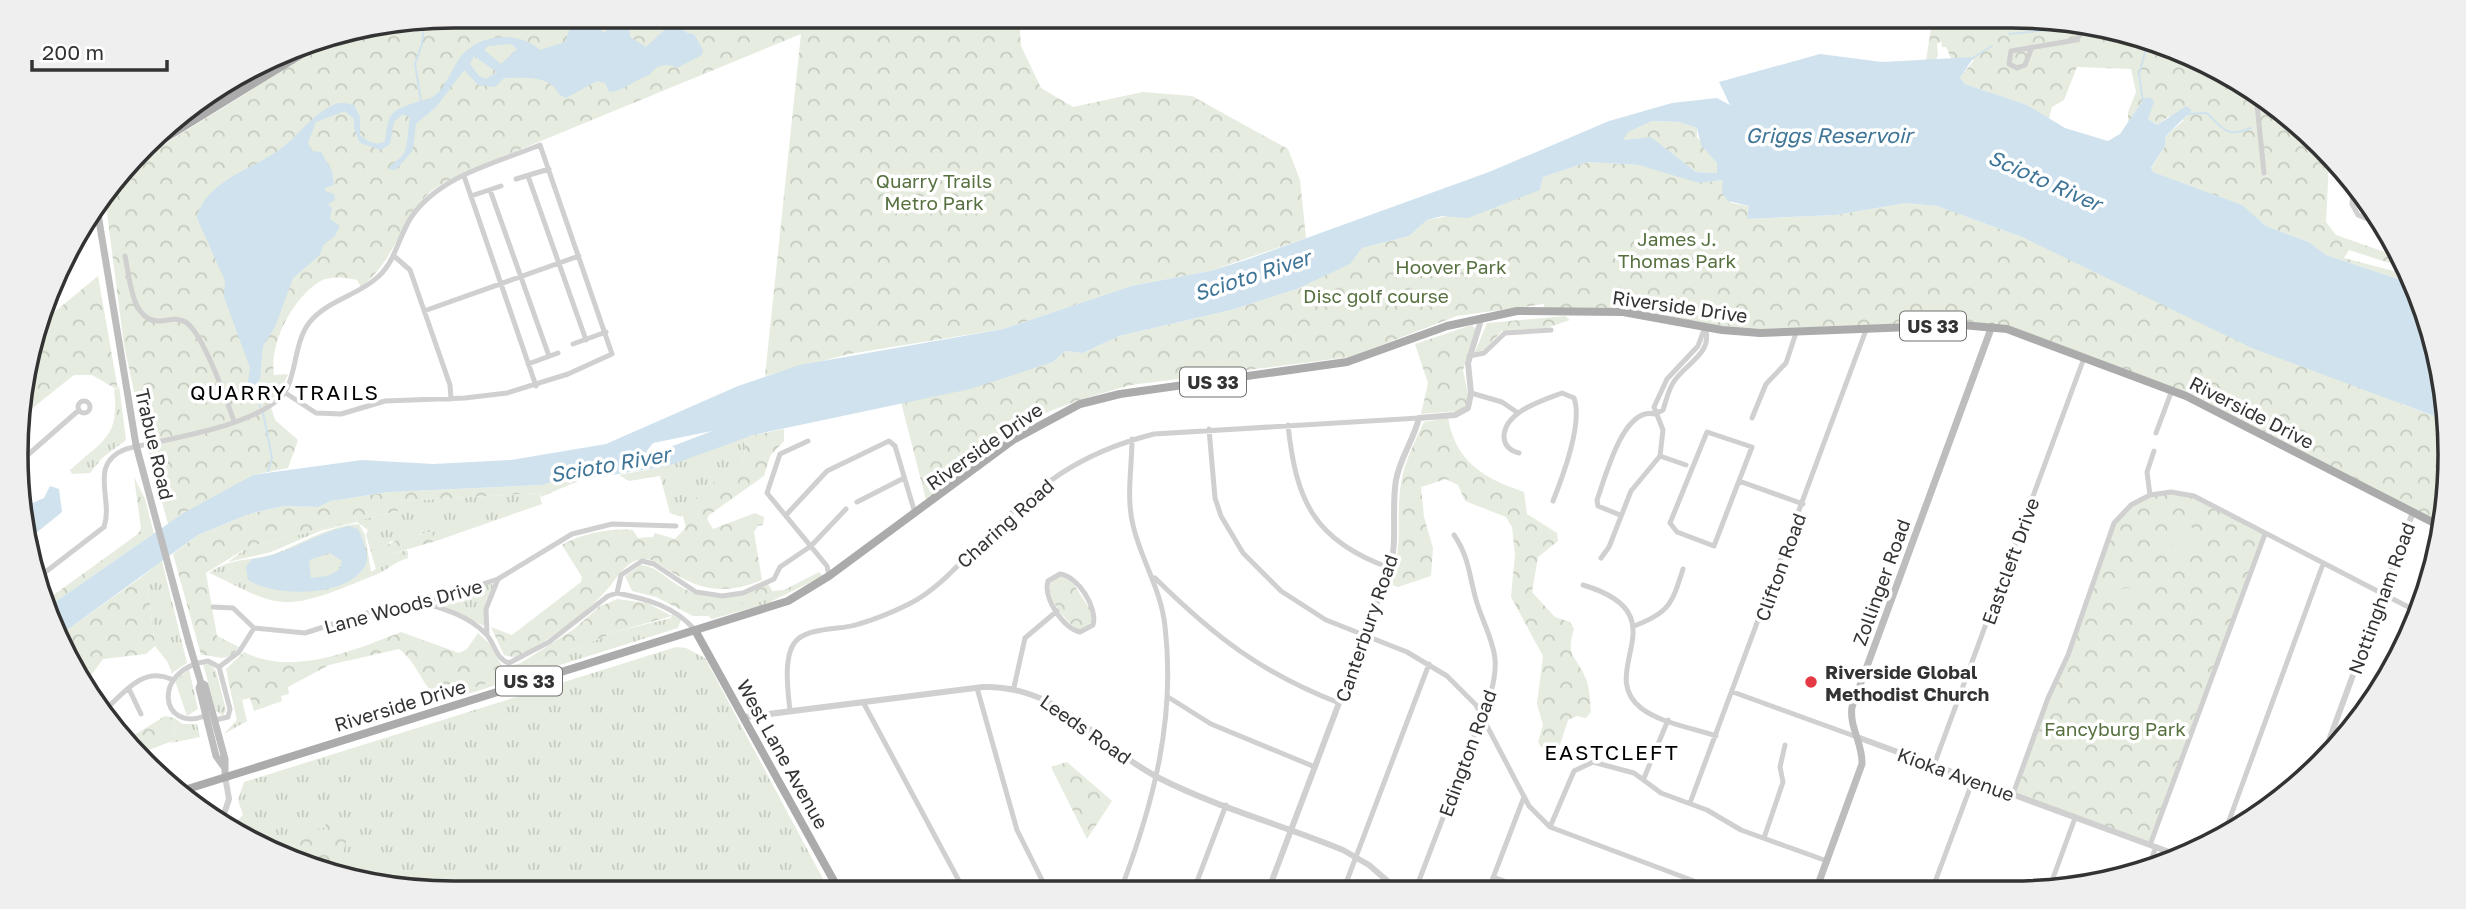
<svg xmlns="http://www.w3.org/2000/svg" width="2466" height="909" viewBox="0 0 2466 909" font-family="'Golos Text',sans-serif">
	<defs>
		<pattern id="grass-tufts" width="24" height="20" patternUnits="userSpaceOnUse" patternTransform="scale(1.75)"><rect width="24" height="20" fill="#e6ecdf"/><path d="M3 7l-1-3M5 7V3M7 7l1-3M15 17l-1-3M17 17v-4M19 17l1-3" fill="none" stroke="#c6cbc0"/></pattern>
		<pattern id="forest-crowns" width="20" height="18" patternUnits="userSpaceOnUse" patternTransform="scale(1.75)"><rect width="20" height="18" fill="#e6ecdf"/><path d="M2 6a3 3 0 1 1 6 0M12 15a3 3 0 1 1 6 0" fill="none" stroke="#c6cbc0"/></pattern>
	</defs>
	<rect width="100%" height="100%" fill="#fff"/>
	<!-- grass -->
	<path fill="url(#grass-tufts)" d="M119,385L126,440L102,458L90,473L72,474L70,470C103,440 120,437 114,389L118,390Z
		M744,437C750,473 727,477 700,488L694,504L681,517L670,513L660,476L629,481L619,475L668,466Z
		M134,477L145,499L154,534L142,542V536L138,534L141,528Z
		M539,493L542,504L436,541L430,532L389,542L391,554L407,550L408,558C394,562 388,570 375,575C349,585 319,600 291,602C264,604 233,583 209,573C230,557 255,561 277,553C304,542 328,526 359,524L365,535L371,572L376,569L366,535L368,530L357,522L320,531L271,552L228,562L248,547L401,510V501Z
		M162,561L187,663L172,673L167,661L155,646L147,580L140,578Z
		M819,572L823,576L768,603L712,619L708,616L773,591L784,590Z
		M490,583L493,585L484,608V626L439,604Z
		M672,614L681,620L678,628L429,706L439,699L491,682L493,670L521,663L527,668L618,631L671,618Z
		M676,647L686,648L705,658L830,892L454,893L341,878L233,825L243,815L238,800L244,782Z
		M203,664H210L216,671L226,710L223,716L216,711Z
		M189,669L198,709L187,716L175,681Z
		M230,689L242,700L247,721L224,734L237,720Z
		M174,718L183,724H197L200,737L171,743L175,740Z"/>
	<!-- forest -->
	<path fill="url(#forest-crowns)" d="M455,16H1019L1021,46L1041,88L1073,107L1143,92L1192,96L1288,149L1300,180L1306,238L1210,271L1131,286L1003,329L849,354L765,376L801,34L475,168C456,177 433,185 420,203C398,232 391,263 361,287L357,280C345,278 330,275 319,282C292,299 269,344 274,375L288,374L280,393L269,401L275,420L298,440L288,468L253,475L168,524L143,433L124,345L105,198L134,163L250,91L294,59L341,35Z
		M1933,16H2012L2125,31L2279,107L2329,163L2326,222L2336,235L2399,257L2402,267L2349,250L2344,258L2405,274L2407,282L2326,255L2309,242L2266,226L2241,205L2153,172L2151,169L2166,144L2165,137L2184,120L2169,116L2157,125L2148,119L2151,109L2144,99L2128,123V112L2136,92L2131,69L2077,67L2064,100L2052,107L2049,119L2027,105L1965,84L1960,78L1974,60L1951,58L1946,47H1942L1941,41L1937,44L1938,55L1934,64L1925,67Z
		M1652,121L1679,122L1697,128V137L1717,163V173L1696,172L1651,138L1623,140L1627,132Z
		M1588,162L1639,165L1707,182L1723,180L1731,203L1749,206L1748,219L1836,215L1906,203L1937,206L2022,237L2404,405L2445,420L2438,525L2202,403L1992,326L1775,334L1665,318L1544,310V304L1457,316L1350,357L1131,385L1082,399L1048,412L926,500L901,402L1053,362L1065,351L1083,353L1119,336L1231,310L1297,289L1349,264L1362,248L1409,236L1427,220L1500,206L1510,200L1540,190L1543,177Z
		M98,276L118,390L92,375H74L20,418V397L46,319Z
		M1565,316L1570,320L1546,328L1502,331L1484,350L1475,352L1487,323Z
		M1472,325L1476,329L1463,370L1468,395L1466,405L1458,411L1421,414L1428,383L1415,344Z
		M1448,418C1456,462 1483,478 1524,492L1527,514L1557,533L1558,541L1538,557L1532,592L1555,617L1570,622L1574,629C1565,658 1576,654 1586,679C1590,689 1590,701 1591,712L1586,718L1577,716L1568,720L1560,745L1552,750L1541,747L1538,742L1543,725L1537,704L1543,656L1511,597L1515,554L1512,527L1506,517L1465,501L1458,485L1446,479L1421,487L1424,517L1433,548L1431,576L1398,587L1389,584C1405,543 1395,523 1401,483C1404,463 1415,441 1424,422Z
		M784,429V441L770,456L764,476L709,515L707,519L713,529L755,513L764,517L763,525L757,526L754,532L762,580C725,595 700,591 667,569C659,564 653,558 642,559C627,561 619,575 610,586C585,616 550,639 516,658L504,655L491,627L512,635L581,582L582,577L562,545C580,534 611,528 633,530L638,538L653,537L655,533L675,539L686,527L682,513L694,504L700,488C727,476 750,474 744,437Z
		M578,475H585V478L541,497L539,493L402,501L401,510L248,547L206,573L217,636L239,647C225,665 219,655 201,655L173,554L198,535L249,514L284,506L318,507L331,501L389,492L542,485Z
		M2155,493L2189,494L2265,534L2150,845L2013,794L2048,698L2068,655L2109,535L2122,513Z
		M431,532L436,541L391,554L383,548L398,539Z
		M138,534L142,536V542L51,605L48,599Z
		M641,565C653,566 661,573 670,580C703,604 732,601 768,584L773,592L708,616H693L656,597L632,591L625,576Z
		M1060,576L1071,580L1091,611V623L1079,630C1065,621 1047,600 1050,583Z
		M140,578L147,580L155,646L146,654L103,659L84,685L63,633Z
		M617,599L647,603L672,616L618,631L527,668L523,667L521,663L574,629L599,607Z
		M401,632L459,653L467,649L478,633L489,643L503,668L493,670L491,682L439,699C422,686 417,662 399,649L329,665L288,687L289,694L281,696L282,701L254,711L250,698L242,700L230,689L226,669L244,652C292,677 355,650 401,632Z
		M165,716L174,718L175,740L141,753L128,739Z
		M1067,762L1112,801L1087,839L1051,767Z
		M327,820L350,827L337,876L269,843L270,838L294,844L300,824L324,830Z"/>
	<!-- garden -->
	<path fill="#e6ecdf" d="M2169 536a13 13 0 1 1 26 0a13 13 0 1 1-26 0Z
		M2115 600a12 12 0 1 1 24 0a12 12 0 1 1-24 0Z
		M363,834L379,838L376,845L382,850L379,861L400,867L398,877L392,876L387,884L357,880L349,873Z"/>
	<!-- water -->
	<path fill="#cfe2ee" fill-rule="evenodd" d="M617,18L629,26L630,37L646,47L673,22L687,33L694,34L703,50L702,55L677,68C668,62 655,65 650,75C635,79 625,91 609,92L605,83L597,81L566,98C558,95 559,93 554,87C543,75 517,78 504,78L495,87L478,85L464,70L437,106L416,124L413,150L396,170L388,169C392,163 401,159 404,153C408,147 408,126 410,118L403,114L394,122L390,144L381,150L360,143L354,129V119L345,111L316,122L308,143L312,151L321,152L332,171L334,185L325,188V191L334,194L335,200L328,204L332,208L330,219L340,226L335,236L323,245L320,255L293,278L275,327L263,346L260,379L252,392L248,382L250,368L224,297L225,281L197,218C205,180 257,168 283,147C302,132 311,116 333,105C340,102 346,103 354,105L360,117V135C367,141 376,147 385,141C389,115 387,112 414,103C421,100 428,101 434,96C449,85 452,64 465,52C485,33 521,32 540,50L565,42L571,26L578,27L584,22L606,33V28L599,22L601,19ZM511,44L517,49L501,64L484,50L488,46ZM474,56L497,72L486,79L479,76L470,64Z
		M1820,54L1882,62L1974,57L1960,78L1965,84L2027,105L2065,128L2108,141L2120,134L2144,99L2150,97L2154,102L2148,119L2157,125L2186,106L2192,110L2165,137L2166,144L2151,168L2153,172L2242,205L2266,226L2309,242L2326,255L2407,282L2447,398L2445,420L2252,348L2022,237L1937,206L1906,203L1836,215L1747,219L1749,206L1728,201L1722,193L1723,180L1699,183L1639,165L1588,162L1543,177L1540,190L1468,218L1442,216L1427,220L1409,236L1362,248L1350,264L1297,289L1231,310L1119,336L1083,353L1065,351L1053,362L970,389L753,435L668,466L600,477L578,475L542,485L389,492L331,501L318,507L284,506L249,514L198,535L63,633L51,605L182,514L253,475L362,460L433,464L511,460L606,444L738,386L800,365L1003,329L1131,286L1210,271L1246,260L1489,172L1609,121L1672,103L1717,98L1730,105L1719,82ZM1652,121L1679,122L1697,128L1701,145L1717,163V173L1696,172L1651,137L1623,140L1628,132ZM712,431L665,449L646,452L653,443Z
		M50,486L59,489L62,512L25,542L23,512L30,504L44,498Z
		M349,526L358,529C362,538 371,556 365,566C347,598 275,597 248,580L246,567L252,559C287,556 314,533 349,526ZM330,553L342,561L339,570L327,576L311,578L309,560Z"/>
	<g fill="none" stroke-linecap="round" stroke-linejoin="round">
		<!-- stream -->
		<path stroke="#cfe2ee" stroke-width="2" d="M2009,34L2057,29L2060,22
			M1974,57L1992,46
			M421,101L415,64L422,44L424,21
			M2143,102L2139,74L2148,42
			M2188,114L2207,113C2224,130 2227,138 2251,128
			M255,389L260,407
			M263,412L272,458L268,471"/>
		<!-- minor -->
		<path stroke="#d0d0d0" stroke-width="5" d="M820,16L835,24
			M2133,34L2140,38
			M2032,47L2025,65L2017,68L2009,64L2011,51L2076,40L2087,26
			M2256,95L2264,173
			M464,176L536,386
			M528,176L586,340
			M516,179L549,169
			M490,190L549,356
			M2353,191L2352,204L2358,215L2382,225
			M471,196L501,186
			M125,256C130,278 131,323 161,321C170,320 180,317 187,323C203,335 227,400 234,421
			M394,256L410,270L450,385L451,399
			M424,311L579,256
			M573,344L606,332
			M1469,356L1484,353L1505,333L1551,330
			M528,364L558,353
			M1471,393L1502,402L1518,413
			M78 407a6 6 0 1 1 12 0a6 6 0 1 1-12 0Z
			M1655,414L1663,410C1666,401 1668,391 1673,383C1685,363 1714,354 1705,327
			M1752,418L1766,384L1786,363L1796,333
			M1288,425C1296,501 1314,541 1390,568
			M1209,429L1215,498L1221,516L1243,553L1281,591L1326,620L1407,652L1447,676L1476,705L1529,806L1550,827L1718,890
			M1707,432L1752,447L1714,546L1677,532L1670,523Z
			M2156,433L2172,390
			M808,441L780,454L767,493L827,566L829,576
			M1519,453C1511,451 1505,447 1504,438C1503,412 1543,400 1562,393L1574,398C1583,423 1563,476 1553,501
			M1660,456L1686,465
			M22,460L79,410
			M1739,481L1803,504
			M2150,495L2147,472L2154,451
			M857,502L904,478
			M787,514L827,471L889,441L895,446L915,513
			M1620,515L1598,506L1597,500C1606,476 1623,406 1655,414
			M1601,558L1609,547L1631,491L1660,456L1663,430L1654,407L1667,379L1698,346L1705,327
			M1060,574C1078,576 1098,608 1093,625L1080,632C1063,628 1043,598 1048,581Z
			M39,577L104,527C114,499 87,464 126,449C168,438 249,428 281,397C297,380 293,344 309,323C327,300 358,296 379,276C396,260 399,235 412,216C441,175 496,163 540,145L612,354L568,374L507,393L465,398L385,401L341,414L316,413L284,392
			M1155,578C1215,637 1260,672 1339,703
			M1583,585C1683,615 1594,671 1641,708C1660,723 1693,728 1716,736
			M617,593L621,575L642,561L654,564L696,592L722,596L743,593L774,579L780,567L811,546L846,509
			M425,603C447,610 468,616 485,633C495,642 495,659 509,663L549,642L608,596L617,593C647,599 674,606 695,630
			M213,607L233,608L254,628
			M1634,626C1669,613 1672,604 1683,569
			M487,635L486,609L498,579
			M219,667L239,652L254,628L305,633L386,607L425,603L498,579L572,534L612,524L676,526
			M1014,687L1025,638L1057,611
			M977,688L1017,830L1048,892
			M129,689L141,714
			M1733,692L1857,737
			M1168,697L1211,724L1315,767
			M863,702L965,892
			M790,711C788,692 782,652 798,639C812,627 842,630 859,624C876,619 893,612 909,604C937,590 959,564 981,542C1037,487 1075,454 1154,434L1419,418
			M103,712C123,694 142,666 171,679
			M205,716C160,733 151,669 208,661L219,667L230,709L228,717L215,720
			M1934,765L2084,358
			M1644,778L1668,720
			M2013,794L2048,698L2068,655L2114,523L2131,505L2150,495L2171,492L2194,496L2416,611
			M1690,803L1866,330
			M1550,827L1574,771L1593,762L1634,773L1661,793L1707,810L1741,830L1827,861
			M2223,837L2323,564
			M1764,838L1783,782L1780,767L1785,745
			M2150,845L2265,534
			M2149,865L2156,847
			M1493,877L1532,891
			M2049,889L2075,818
			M1932,890L1973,780
			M1343,891L1429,664
			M1415,891L1491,692C1494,681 1496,670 1495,659C1493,638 1480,617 1475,596C1469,573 1468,555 1454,535
			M1488,891L1524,797
			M1120,892C1153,805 1176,720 1165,626C1161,589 1141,560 1133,525C1126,497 1132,468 1132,439
			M1193,892L1226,805"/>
		<!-- tertiary -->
		<path stroke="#d0d0d0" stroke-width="6" d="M745,717L983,687C1060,685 1096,745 1159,778C1218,808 1283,825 1343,850L1369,865L1399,891
			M1857,737L2180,856
			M2321,762L2413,512
			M222,820L229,799L225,776
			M1268,891L1390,568C1398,539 1391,509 1396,480C1400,458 1414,439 1419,418L1455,415L1468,408L1471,393L1468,363L1482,317"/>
		<!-- secondary -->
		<path stroke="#bdbdbd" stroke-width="7" d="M97,208L136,445L189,643
			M201,683L205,685L225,759V776
			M201,683L199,688L216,756L224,767
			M1816,890L1862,764C1863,744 1849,727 1852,707L1992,326"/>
		<!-- primary -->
		<path stroke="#ababab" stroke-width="8" d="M144,151L331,36
			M696,632L840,892
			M178,792L788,601L829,576L1013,440L1080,404L1120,394L1347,362L1447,326L1517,311L1623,312L1722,330L1760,333L1962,325L2007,329L2186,396L2438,525"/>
		<!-- secondary-bridge -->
		<path stroke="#bdbdbd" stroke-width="7" d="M189,643L201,683"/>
	</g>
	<!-- markers -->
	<circle fill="#e63946" stroke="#fff" stroke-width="2.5" cx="1811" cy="682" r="7"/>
	<g text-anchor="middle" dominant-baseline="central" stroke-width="7" stroke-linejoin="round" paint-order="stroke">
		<!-- shield labels -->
		<g fill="#fff" stroke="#707070" stroke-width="2">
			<rect x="1900" y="311.5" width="66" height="29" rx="5"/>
			<rect x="1180" y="367.5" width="66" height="29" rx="5"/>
			<rect x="496" y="666.5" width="66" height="29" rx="5"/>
		</g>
		<g font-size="18" font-weight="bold" fill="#333">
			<text x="1933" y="326">US 33</text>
			<text x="1213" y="382">US 33</text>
			<text x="529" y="681">US 33</text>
		</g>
		<!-- park labels -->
		<g font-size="19" fill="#56703f" stroke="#fff">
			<text x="934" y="180">Quarry Trails<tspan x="934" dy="22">Metro Park</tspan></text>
			<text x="1677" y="238">James J.<tspan x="1677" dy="22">Thomas Park</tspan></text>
			<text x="1451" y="266">Hoover Park</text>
			<text x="1376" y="295">Disc golf course</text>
			<text x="2115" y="728">Fancyburg Park</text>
		</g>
		<!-- street labels -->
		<g font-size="19" fill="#333" stroke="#fff">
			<text transform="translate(1680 306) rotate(8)">Riverside Drive</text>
			<text transform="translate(2252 412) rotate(27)">Riverside Drive</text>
			<text transform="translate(155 444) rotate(77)">Trabue Road</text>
			<text transform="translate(984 446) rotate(-35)">Riverside Drive</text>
			<text transform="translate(1005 523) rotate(-42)">Charing Road</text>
			<text transform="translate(2010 561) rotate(-70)">Eastcleft Drive</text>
			<text transform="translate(1780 567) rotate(-70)">Clifton Road</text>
			<text transform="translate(1881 582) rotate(-70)">Zollinger Road</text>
			<text transform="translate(2381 598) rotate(-70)">Nottingham Road</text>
			<text transform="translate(403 606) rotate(-15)">Lane Woods Drive</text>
			<text transform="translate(1366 628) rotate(-71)">Canterbury Road</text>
			<text transform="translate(400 705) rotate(-17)">Riverside Drive</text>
			<text transform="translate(1086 729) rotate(35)">Leeds Road</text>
			<text transform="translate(1467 753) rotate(-70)">Edington Road</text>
			<text transform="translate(783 754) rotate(61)">West Lane Avenue</text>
			<text transform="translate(1956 774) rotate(20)">Kioka Avenue</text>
		</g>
		<!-- poi labels -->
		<g font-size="19" font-weight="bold" fill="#333" stroke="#fff" text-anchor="start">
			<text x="1825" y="671">Riverside Global<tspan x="1825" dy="22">Methodist Church</tspan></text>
		</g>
		<!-- water labels -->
		<g font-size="21" font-style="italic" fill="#3f7597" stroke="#fff">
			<text x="1829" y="135">Griggs Reservoir</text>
			<text transform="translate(2045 180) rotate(24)">Scioto River</text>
			<text transform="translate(1252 275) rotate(-18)">Scioto River</text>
			<text transform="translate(610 464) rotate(-10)">Scioto River</text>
		</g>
		<!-- neighbourhood labels -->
		<g font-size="21" letter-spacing="2" fill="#000" stroke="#fff">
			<text x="285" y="392">QUARRY TRAILS</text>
			<text x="1612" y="752">EASTCLEFT</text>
		</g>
	</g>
	<!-- crop -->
	<path d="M0 0H2466V909H0ZM454 28H2012A426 426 0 0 1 2438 454V455A426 426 0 0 1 2012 881H454A426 426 0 0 1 28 455V454A426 426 0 0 1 454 28Z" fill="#efefef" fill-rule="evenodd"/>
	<path fill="none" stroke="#333" stroke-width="3.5" d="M454 28H2012A426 426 0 0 1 2438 454V455A426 426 0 0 1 2012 881H454A426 426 0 0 1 28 455V454A426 426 0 0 1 454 28Z"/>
	<!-- scale -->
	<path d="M32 60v10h135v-10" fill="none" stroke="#333333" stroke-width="3.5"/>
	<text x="42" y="60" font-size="21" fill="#333333" stroke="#ffffff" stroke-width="5" paint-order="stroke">200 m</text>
</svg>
